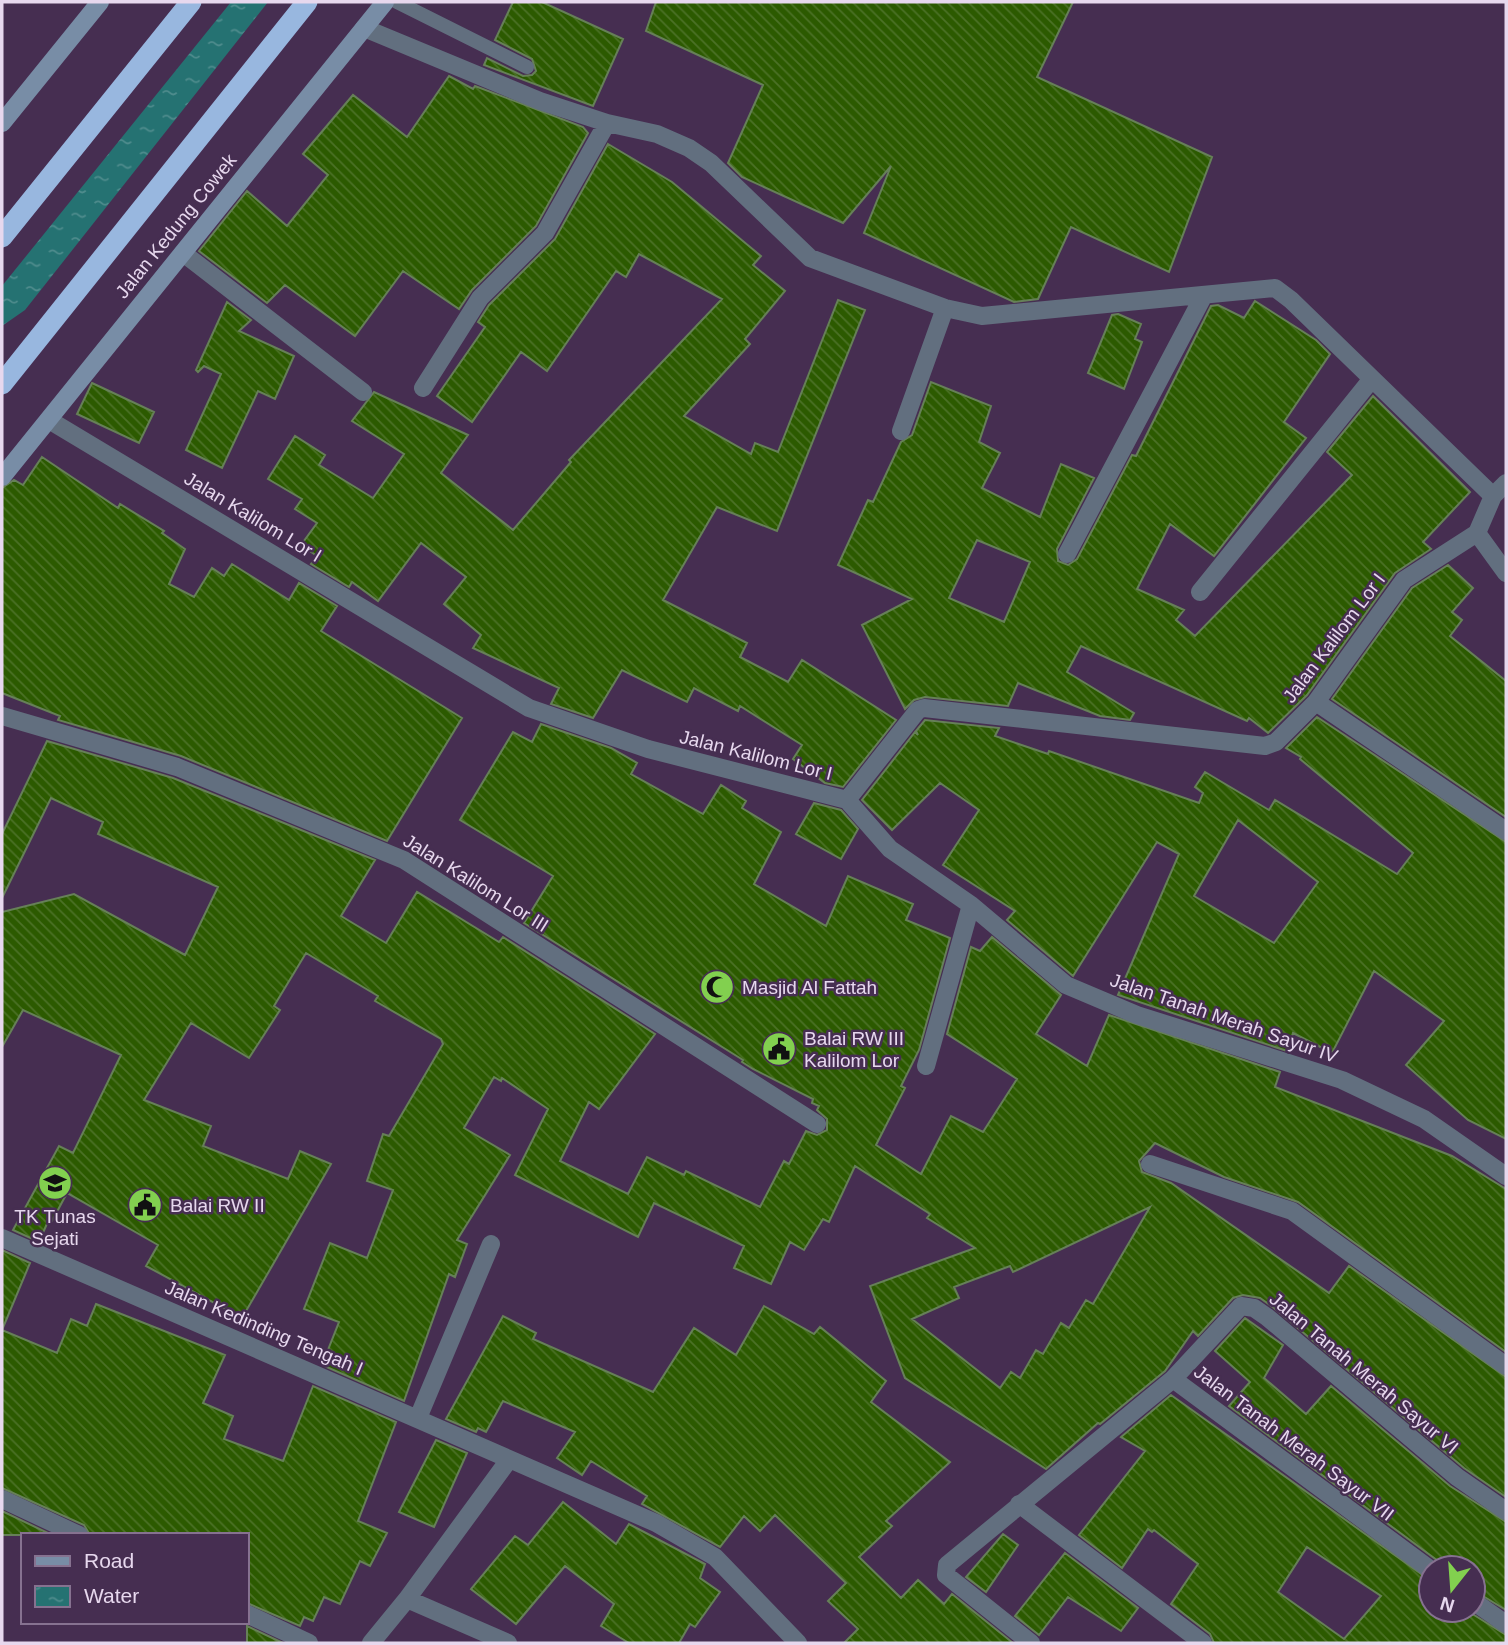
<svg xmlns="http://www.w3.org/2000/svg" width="1508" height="1645" viewBox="0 0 1508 1645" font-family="Helvetica,sans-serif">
	<defs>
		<pattern id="water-ripples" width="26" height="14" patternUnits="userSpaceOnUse" patternTransform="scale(1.75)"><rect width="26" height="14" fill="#257272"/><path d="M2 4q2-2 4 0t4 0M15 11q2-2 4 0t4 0" fill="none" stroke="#4f8c8d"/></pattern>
		<pattern id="building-back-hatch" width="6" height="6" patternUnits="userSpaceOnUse" patternTransform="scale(1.75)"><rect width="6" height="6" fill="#2c5a00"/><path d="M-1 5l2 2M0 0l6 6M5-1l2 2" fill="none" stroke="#4b7126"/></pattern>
	</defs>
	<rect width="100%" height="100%" fill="#462e51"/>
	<!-- water -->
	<path fill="url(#water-ripples)" d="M231,2H268L25,310L2,326V286Z"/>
	<!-- building -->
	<path fill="url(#building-back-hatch)" stroke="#668058" stroke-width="2" fill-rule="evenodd" d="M513,2H542L623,39L593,106L484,65L487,58L523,76L532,75L536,71L532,59L495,40Z
		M656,2H1073L1037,77L1212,157L1169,272L1071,227L1038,299L1014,302L864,233L891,166L843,223L742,177L728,163L763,85L646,31Z
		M449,76L473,89L475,86L583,127L588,133L536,226L472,290L459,309L403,271L355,336L285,285L267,303L199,251L247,191L287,226L328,175L303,154L353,95L407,137Z
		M608,144L672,182L761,256L753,265L785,291L745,339L750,344L684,416L751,454L755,443L778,452L838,300L865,310L777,531L717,507L663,600L747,643L740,657L788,682L802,660L896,720L843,787L825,783L793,759L802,745L740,706L738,711L694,688L687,702L622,670L593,718L551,704L559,688L473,648L481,635L444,604L466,577L421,543L378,601L352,582L349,587L311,564L317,556L301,545L317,523L295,509L302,499L268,479L295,436L325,455L319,465L373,498L404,454L352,421L374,392L468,435L441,473L513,530L571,462L569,460L722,299L639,254L626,277L616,271L547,371L521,352L472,422L437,396L485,327L478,322L489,305L555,239Z
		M1255,301L1316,340L1330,354L1284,422L1306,438L1214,556L1170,524L1137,589L1184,610L1176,620L1195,636L1352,475L1327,452L1373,396L1470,492L1423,542L1431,549L1395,573L1307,695L1268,733L1249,718L1247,721L1081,646L1067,672L1134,713L1130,720L1100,716L1018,683L1008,706L925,697L914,700L905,709L862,625L912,599L838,565L868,500L873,502L901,442L912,435L931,382L991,406L979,442L1000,453L982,488L1040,517L1061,464L1094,478L1057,549L1058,561L1068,565L1077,559L1132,455L1136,456L1211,306L1218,305L1244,318ZM977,540L1030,562L1004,622L949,598Z
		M227,302L251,320L239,331L294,356L275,399L258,391L222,468L186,450L221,374L204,366L198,372L196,370Z
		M1118,314L1141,324L1135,339L1142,342L1124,389L1088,373L1112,315Z
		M92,383L154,412L139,443L77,414Z
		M42,457L118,508L120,504L164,531L162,533L185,549L169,584L194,597L212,568L224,576L232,564L289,600L299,583L337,606L321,631L462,718L387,841L181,756L58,720L60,716L2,693V488L14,480L23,485Z
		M1448,565L1473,588L1452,612L1462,620L1450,636L1506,681V817L1332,699L1412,588Z
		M1317,717L1506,842V1139L1468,1120L1406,1065L1444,1021L1374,971L1332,1053L1293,1033L1287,1051L1118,995L1179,854L1157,842L1073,976L1007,920L1015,911L943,865L979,810L940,783L892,830L862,800L915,732L918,735L916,731L925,720L999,728L995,736L1048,754L1049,751L1199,803L1203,793L1195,787L1205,772L1269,810L1275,800L1397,874L1413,853L1300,759L1301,757L1286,748ZM1238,820L1318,882L1274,943L1194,896Z
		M541,724L611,748L637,763L631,774L703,814L721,785L746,801L742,808L781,832L754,884L826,926L848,876L913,904L906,920L950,938L919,1050L901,1086L905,1088L876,1145L921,1174L951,1116L983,1132L1017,1079L947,1034L971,947L980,951L992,937L1061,995L1036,1034L1087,1066L1109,1015L1280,1072L1275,1087L1452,1156L1506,1189V1352L1298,1202L1224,1177L1155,1143L1139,1161L1142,1172L1171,1183L1329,1293L1349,1266L1506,1377V1497L1464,1468L1274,1308L1260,1298L1243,1295L1233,1298L1198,1336L1193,1331L1165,1371L1100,1424L1098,1423L1046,1469L905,1378L870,1286L975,1248L927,1218L930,1214L855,1166L829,1222L823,1219L804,1250L790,1242L771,1284L734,1268L744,1246L654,1203L638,1237L515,1175L548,1109L502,1078L501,1081L494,1077L464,1128L510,1155L457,1240L467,1244L455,1277L449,1274L404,1401L322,1365L339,1322L304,1309L330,1243L367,1258L393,1190L367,1181L383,1134L389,1136L443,1044L441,1039L375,1001L378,996L306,953L274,1006L280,1010L249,1058L191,1023L144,1100L211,1126L203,1146L288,1179L300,1151L331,1164L242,1318L146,1266L158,1245L67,1193L52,1221L49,1219L39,1242L13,1230L59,1146L73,1153L121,1055L23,1010L2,1047V912L74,894L185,955L218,887L98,834L103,822L51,798L2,898V834L47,741L173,778L375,860L341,916L386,943L417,892L499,942L503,937L655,1034L599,1109L589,1102L560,1161L628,1194L647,1157L684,1175L686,1171L760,1207L784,1161L789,1164L806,1131L817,1135L827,1130V1119L817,1110L819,1106L812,1103L813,1099L753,1069L742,1062L743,1060L524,923L553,876L460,820L513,732L532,742ZM1150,1207L1093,1304L1086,1300L1069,1328L1061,1323L1043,1354L1036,1350L1020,1378L1011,1372L1000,1388L912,1319L959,1298L954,1287L1010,1266L1013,1272Z
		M814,803L841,810L858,829L841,859L796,834Z
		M2,1250L30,1263L2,1330Z
		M96,1304L225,1355L203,1403L233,1416L224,1439L283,1461L313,1386L396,1422L358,1521L387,1533L370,1566L360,1561L340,1604L324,1597L313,1621L304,1617L300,1626L247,1603V1535H90L84,1525L2,1488V1330L57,1353L71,1319L87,1326Z
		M764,1306L814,1334L820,1327L886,1381L871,1402L950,1462L886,1521L892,1526L859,1557L901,1598L918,1580L944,1604L952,1594L1013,1643H844L858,1629L828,1601L846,1583L775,1515L760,1531L744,1516L720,1547L642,1504L647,1496L591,1461L582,1475L557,1458L575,1432L503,1401L486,1432L478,1428L476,1432L446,1419L503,1316L536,1333L533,1339L653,1392L694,1328L736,1355Z
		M1245,1318L1283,1345L1264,1378L1306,1414L1331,1386L1450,1486L1506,1522V1610L1473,1590V1568H1442L1438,1561L1229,1406L1250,1382L1215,1351Z
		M1171,1395L1431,1581V1610H1466L1506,1635V1643H1214L1210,1634L1171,1604L1198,1564L1154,1530L1152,1532L1148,1529L1122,1568L1079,1535L1145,1451L1121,1437ZM1307,1547L1381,1596L1344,1639L1278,1592Z
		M436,1440L467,1453L434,1527L399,1512Z
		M563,1502L616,1544L629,1524L705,1564L700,1578L720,1592L695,1627L690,1624L679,1643H629L601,1626L614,1604L565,1566L516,1624L471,1589L515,1536L528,1545Z
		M2,1511L52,1535H2Z
		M1003,1534L1018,1545L986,1592L966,1577Z
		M1065,1553L1138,1608L1121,1631L1068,1597L1039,1635L1015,1616Z
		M247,1626L283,1643H247Z"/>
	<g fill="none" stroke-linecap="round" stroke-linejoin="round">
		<!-- lane -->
		<path stroke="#626f7f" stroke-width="14" d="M397,2L527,67"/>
		<!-- street -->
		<path stroke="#626f7f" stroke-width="18" d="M364,28L540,101L607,123L657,134L689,148L711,163L810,258L945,308L982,316L1275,288L1291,300L1493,496
			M183,253L363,392
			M423,388L480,298L545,233L607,123
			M49,420L529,708L648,749L847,800
			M901,431L945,308
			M1477,533L1493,496L1506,483
			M1067,554L1204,295
			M1200,592L1371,380
			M1316,702L1506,831
			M2,716L177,767L404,860L817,1124
			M847,800L918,710L924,708L1265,746L1276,742L1316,702L1404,580L1477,533L1506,573
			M847,800L890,849L971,905L1066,985L1137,1015L1342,1080L1424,1119L1506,1176
			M926,1066L971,905
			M1150,1164L1292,1211L1506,1366
			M2,1238L656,1523L715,1557L798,1643
			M1173,1379L1431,1570
			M418,1418L491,1244
			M508,1461L407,1599L508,1643
			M2,1499L79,1535
			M1019,1504L1203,1643
			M1473,1601L1506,1624
			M247,1614L309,1643
			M371,1643L407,1599
			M1031,1643L946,1575L947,1565L1173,1379L1241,1306L1254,1308L1267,1317L1457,1477L1506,1511"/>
		<!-- secondary -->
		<path stroke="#788da6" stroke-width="18" d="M2,123L100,2
			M2,477L385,2"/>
		<!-- highway -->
		<path stroke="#98b7df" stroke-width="21" d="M2,237L191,2
			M2,384L307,2"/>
	</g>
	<!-- icons -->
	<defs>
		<g id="mosque-disc" transform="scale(1.75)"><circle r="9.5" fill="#82d04f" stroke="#462e51"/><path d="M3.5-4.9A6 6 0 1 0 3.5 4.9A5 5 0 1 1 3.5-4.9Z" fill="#111"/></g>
		<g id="civic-disc" transform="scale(1.75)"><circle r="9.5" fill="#82d04f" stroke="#462e51"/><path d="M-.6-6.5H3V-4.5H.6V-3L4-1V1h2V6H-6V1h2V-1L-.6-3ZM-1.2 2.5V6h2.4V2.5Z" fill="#111"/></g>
		<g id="school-disc" transform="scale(1.75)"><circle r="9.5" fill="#82d04f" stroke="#462e51"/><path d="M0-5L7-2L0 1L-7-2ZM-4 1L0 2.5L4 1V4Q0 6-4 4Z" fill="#111"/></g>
	</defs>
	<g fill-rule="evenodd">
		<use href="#mosque-disc" x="717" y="987"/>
		<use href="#civic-disc" x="779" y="1049"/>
		<use href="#school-disc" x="55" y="1183"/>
		<use href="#civic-disc" x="145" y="1205"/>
	</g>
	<g text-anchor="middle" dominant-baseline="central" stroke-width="5" stroke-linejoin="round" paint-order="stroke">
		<!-- street labels -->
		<g font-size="19" fill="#e7d8ee" stroke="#462e51">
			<text transform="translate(176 226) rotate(-51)">Jalan Kedung Cowek</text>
			<text transform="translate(253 517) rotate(31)">Jalan Kalilom Lor I</text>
			<text transform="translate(1334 638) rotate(-53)">Jalan Kalilom Lor I</text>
			<text transform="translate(756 755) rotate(14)">Jalan Kalilom Lor I</text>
			<text transform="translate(476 883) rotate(32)">Jalan Kalilom Lor III</text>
			<text transform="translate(1224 1018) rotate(19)">Jalan Tanah Merah Sayur IV</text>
			<text transform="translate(264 1328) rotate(23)">Jalan Kedinding Tengah I</text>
			<text transform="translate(1364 1373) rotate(40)">Jalan Tanah Merah Sayur VI</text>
			<text transform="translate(1294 1443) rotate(37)">Jalan Tanah Merah Sayur VII</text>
		</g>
		<!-- poi labels -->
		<g font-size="19" fill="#e7d8ee" stroke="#462e51" text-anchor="start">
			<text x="742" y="987">Masjid Al Fattah</text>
			<text x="804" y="1038">Balai RW III<tspan x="804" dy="22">Kalilom Lor</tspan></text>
			<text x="170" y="1205">Balai RW II</text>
			<text x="55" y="1216" text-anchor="middle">TK Tunas<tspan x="55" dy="22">Sejati</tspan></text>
		</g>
	</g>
	<!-- border -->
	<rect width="1508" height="1645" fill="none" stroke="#e7d8ee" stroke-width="7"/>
	<!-- legend -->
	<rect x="21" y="1533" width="228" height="91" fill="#462e51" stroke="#867290" stroke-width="2"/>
	<rect x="35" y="1556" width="35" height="10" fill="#788da6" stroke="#867290" stroke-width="2"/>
	<text x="84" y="1568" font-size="21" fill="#e7d8ee">Road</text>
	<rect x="35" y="1586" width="35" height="21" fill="url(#water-ripples)" stroke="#867290" stroke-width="2"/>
	<text x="84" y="1603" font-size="21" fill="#e7d8ee">Water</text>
	<!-- north arrow -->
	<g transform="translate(1452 1589) rotate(197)"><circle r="33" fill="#462e51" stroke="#867290" stroke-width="2"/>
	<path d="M0-5L12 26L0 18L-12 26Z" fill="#82d04f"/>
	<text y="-10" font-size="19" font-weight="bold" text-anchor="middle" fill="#e7d8ee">N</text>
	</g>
</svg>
